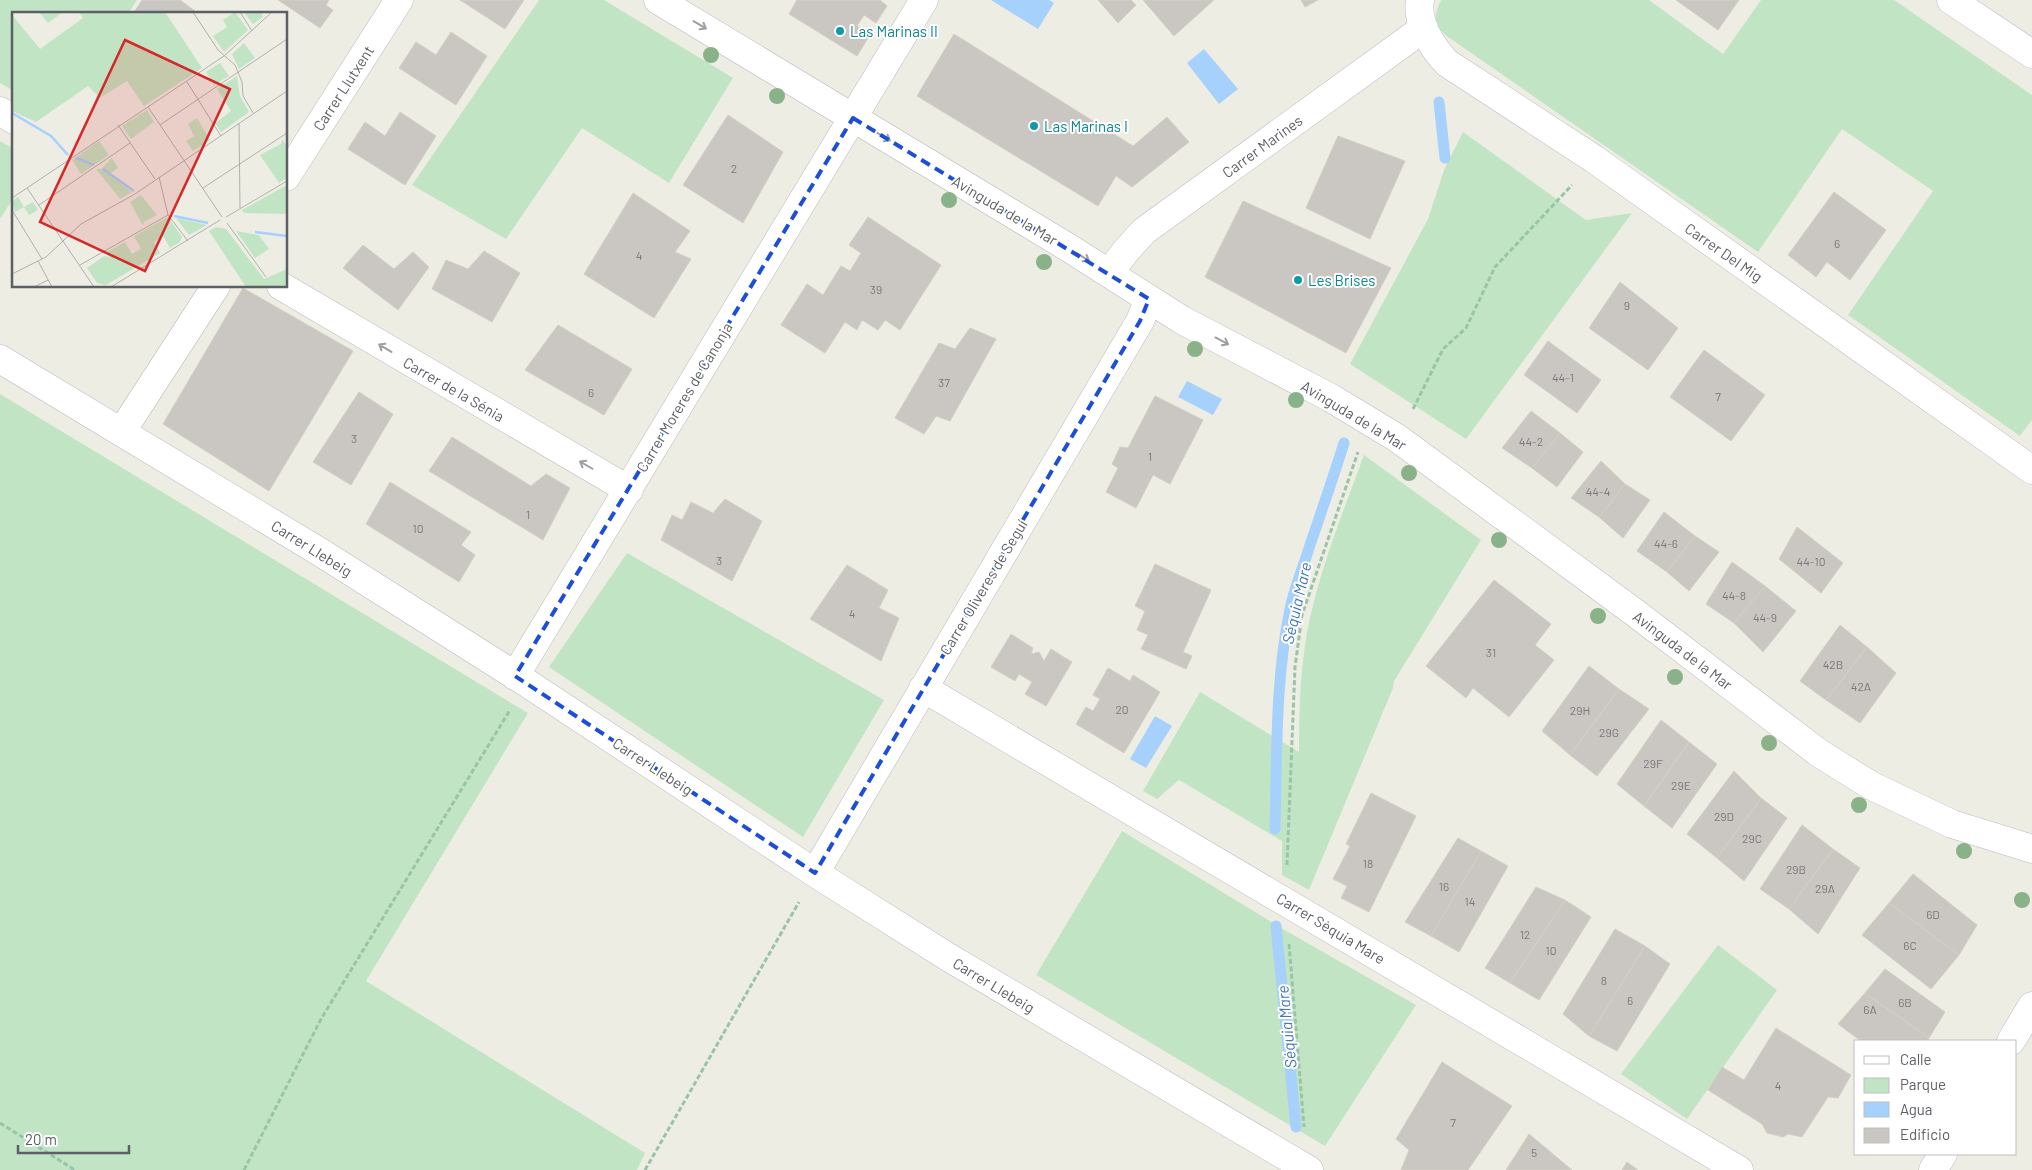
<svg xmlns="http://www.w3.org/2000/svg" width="2032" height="1170" viewBox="0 0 2032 1170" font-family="Barlow,sans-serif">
	<rect width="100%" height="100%" fill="#eeede4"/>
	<!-- green -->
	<path fill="#c1e5c4" d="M0,0H137L128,14H14V91L0,83Z
		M539,0H604L733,78L669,183L582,128L506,239L412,185Z
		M1441,0H1649L1723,54L1761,0H1894L2032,95V420L2020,436L1848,315L1933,191L1842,129L1758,252L1448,37C1433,25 1433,17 1441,0Z
		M1463,132L1586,220L1632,213L1466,439L1350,364L1428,219L1444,170Z
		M0,141L14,149V197L0,219Z
		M0,394L528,713L366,981L645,1153L637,1170H0Z
		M1364,455L1481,540L1394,681L1393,688L1309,890L1282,875V841L1179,780L1157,799L1143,791L1200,692L1299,752C1299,713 1300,672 1307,633C1318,573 1343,512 1364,455Z
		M627,553L884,700L803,837L549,667Z
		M1122,831L1288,932L1416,1005L1325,1146L1036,975Z
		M1718,945L1777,990L1687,1119L1621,1074Z"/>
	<!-- water -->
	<path fill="#a6d1fd" d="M991,0H1049L1054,3L1038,29Z
		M1204,49L1238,89L1219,104L1187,63Z
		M1187,381L1222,399L1213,415L1178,397Z
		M1155,716L1172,726L1146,768L1130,759Z"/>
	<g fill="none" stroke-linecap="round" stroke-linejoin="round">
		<!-- stream -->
		<path stroke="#a6d1fd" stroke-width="11" d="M1439,102L1445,158
			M1275,829C1277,757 1275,681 1290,609C1294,589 1303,568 1309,548C1321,513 1333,478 1344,443
			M1276,926L1296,1127"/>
	</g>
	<!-- building -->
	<path fill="#cac7c2" stroke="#d3cfc3" d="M142,0H180L199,14H133Z
		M278,0H329L326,5L333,10L320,28Z
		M460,0H524L505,29Z
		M797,0H880L887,6L876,23L864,15L857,26L870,35L857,56L789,14Z
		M1098,0H1131L1136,5L1118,23Z
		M1143,0H1214L1174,36Z
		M1301,0H1318L1305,7Z
		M1676,0H1739L1718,30Z
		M451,32L487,56L456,105L399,68L416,42L436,55Z
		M954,34L1133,146L1167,117L1189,142L1132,187L1116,176L1098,206L917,96Z
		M400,112L436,136L405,185L348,149L365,122L385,136Z
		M728,115L783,152L743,223L683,185Z
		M1338,136L1405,161L1370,239L1306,208Z
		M1834,192L1886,230L1850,280L1827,262L1816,277L1788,255Z
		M633,193L690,231L675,252L691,259L654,318L584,274Z
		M1243,201L1391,268L1346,353L1205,277Z
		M868,217L941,265L900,330L885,320L878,330L862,320L857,330L845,322L825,353L781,325L807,284L823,295L841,266L850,271L861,253L849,245Z
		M363,245L394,269L413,252L429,267L398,310L343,268Z
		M484,251L520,273L492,322L432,289L446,260L468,269Z
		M1620,282L1678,328L1648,370L1589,328Z
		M243,288L353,351L269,491L163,424Z
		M558,325L632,369L604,415L525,370Z
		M970,328L996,339L950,421L936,416L924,434L895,418L939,343L955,349Z
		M1548,341L1601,380L1577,413L1524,375Z
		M1704,350L1765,395L1731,441L1670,397Z
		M359,392L393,414L351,485L313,462Z
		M1155,396L1203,420L1170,484L1153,475L1136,508L1106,492L1118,468L1112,464L1120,447L1128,448Z
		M1531,411L1560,433L1532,468L1502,448Z
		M1560,433L1583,452L1557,487L1532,468Z
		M452,437L531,486L546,474L570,488L543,540L429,471Z
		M1601,461L1625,484L1599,517L1571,498Z
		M390,482L471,532L461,545L475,555L459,582L366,524Z
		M1625,484L1650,500L1623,538L1599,517Z
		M725,499L762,521L732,581L661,540L672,515L682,520L691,502L713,513Z
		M1664,512L1695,536L1667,572L1637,551Z
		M1797,527L1843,563L1821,593L1779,559Z
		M1695,536L1719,552L1689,591L1667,572Z
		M1732,562L1765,586L1734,623L1706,604Z
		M1155,564L1211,590L1183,652L1192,656L1186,669L1141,649L1148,635L1137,630L1145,611L1135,606Z
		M847,565L888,590L879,608L899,618L881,661L810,619Z
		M1494,580L1551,624L1535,645L1554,660L1509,717L1473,688L1466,698L1426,666Z
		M1765,586L1796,611L1763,652L1734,623Z
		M1840,625L1867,647L1826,700L1800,681Z
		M1011,634L1033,648L1031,654L1039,652L1044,661L1051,649L1072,662L1046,706L1025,694L1032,682L1019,674L1015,681L991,667Z
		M1867,647L1896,673L1860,723L1826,700Z
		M1589,666L1619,689L1570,755L1542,731Z
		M1108,668L1130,681L1133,675L1160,692L1124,753L1076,724L1086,707L1093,711L1100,699L1093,695Z
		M1619,689L1649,709L1597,776L1570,755Z
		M1661,720L1689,742L1644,806L1617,784Z
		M1689,742L1717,764L1672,828L1644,806Z
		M1734,771L1761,798L1717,858L1687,834Z
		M1371,793L1416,816L1369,912L1341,898L1347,886L1333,879L1350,846L1346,844Z
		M1761,798L1787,818L1744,881L1717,858Z
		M1802,825L1833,849L1789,909L1760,889Z
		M1458,838L1481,851L1431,936L1405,922Z
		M1833,849L1860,868L1818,934L1789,909Z
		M1481,851L1508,866L1459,952L1431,936Z
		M1913,874L1977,925L1959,955L1889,903Z
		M1536,887L1565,900L1510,983L1485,968Z
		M1565,900L1591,917L1539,1000L1510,983Z
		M1889,903L1959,955L1931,989L1862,935Z
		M1615,929L1645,946L1589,1036L1563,1014Z
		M1645,946L1670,964L1617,1051L1589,1036Z
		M1885,969L1945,1012L1929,1038L1865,993Z
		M1865,993L1929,1038L1927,1041H1861L1838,1024Z
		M1776,1028L1851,1075L1838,1098L1828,1097L1802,1137L1788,1134L1783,1137L1767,1133L1762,1124L1708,1090L1722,1067L1744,1080Z
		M1442,1062L1512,1106L1468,1170H1401L1409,1150L1396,1139Z
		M1529,1134L1572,1170H1506Z
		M1627,1162L1638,1170H1622Z"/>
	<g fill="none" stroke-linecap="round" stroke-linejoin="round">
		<!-- street casing -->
		<g stroke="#b9bbc0" stroke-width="29">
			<path id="street" d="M658,0L1069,248L1182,320L1331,398L1397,438L1634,612L1819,753L1872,786L1952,824L2032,849
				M1420,0C1416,23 1432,47 1447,63L1594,159L2032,470
				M1951,0L2032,54
				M0,111L14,120
				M286,177L399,0
				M1109,273L1125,252L1144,231L1424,28
				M281,286L629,490
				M0,359L320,552L527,683L815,873L948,957L1309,1170
				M122,431L216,286
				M515,676L924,0
				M923,688L1739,1170
				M815,873L1140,321L1149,299
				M2011,1041L2032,1006
				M1933,1170L1943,1154"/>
		</g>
		<!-- path -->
		<path stroke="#99c4a8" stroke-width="3" stroke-dasharray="5 2.5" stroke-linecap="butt" d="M1413,409L1443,349L1466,328L1495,267L1572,185
			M1287,865L1295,667L1302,615L1358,452
			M1289,944L1304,1127
			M0,1123L75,1170
			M244,1170L321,1019L510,710
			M645,1170L799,902"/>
		<!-- street -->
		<use href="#street" stroke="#fff" stroke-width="28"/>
	</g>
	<!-- trees -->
	<g fill="#89b289">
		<circle cx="711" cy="55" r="8"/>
		<circle cx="777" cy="96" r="8"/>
		<circle cx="949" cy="200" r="8"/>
		<circle cx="1044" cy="262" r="8"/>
		<circle cx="1195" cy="349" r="8"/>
		<circle cx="1296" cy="400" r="8"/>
		<circle cx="1409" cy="473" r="8"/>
		<circle cx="1499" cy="540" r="8"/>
		<circle cx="1598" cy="616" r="8"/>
		<circle cx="1675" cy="677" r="8"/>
		<circle cx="1769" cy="743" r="8"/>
		<circle cx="1859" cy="805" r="8"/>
		<circle cx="1964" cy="851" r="8"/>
		<circle cx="2022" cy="900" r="8"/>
	</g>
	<!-- one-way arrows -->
	<defs><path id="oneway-shaft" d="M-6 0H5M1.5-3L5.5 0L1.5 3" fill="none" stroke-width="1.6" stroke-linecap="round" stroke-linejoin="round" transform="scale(1.25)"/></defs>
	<g stroke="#9d9fa3">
		<use href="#oneway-shaft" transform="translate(700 25) rotate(31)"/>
		<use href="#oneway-shaft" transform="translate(884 137) rotate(31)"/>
		<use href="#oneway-shaft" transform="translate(1083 257) rotate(32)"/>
		<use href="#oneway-shaft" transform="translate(1222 341) rotate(28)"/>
		<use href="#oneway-shaft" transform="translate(385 348) rotate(-149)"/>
		<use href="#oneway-shaft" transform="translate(586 465) rotate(-150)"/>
	</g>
	<!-- marked area -->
	<path fill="none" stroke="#1d4ed8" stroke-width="4" stroke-dasharray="10 6" stroke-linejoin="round" d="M853,118L1149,299L1140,321L815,873L515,676Z"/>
	<!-- markers -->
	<g fill="#0f9aa8" stroke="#fff" stroke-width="2">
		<circle cx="840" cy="31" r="5"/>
		<circle cx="1034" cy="126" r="5"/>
		<circle cx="1298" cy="280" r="5"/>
	</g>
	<g text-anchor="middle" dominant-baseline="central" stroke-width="4" stroke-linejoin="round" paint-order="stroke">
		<!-- number labels -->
		<g font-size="12" fill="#78797c">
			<text x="734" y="168">2</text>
			<text x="1837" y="243">6</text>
			<text x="639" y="255">4</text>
			<text x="876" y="289">39</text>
			<text x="1627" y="305">9</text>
			<text x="1563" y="377">44-1</text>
			<text x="944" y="382">37</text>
			<text x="591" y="392">6</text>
			<text x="1718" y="396">7</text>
			<text x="354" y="438">3</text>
			<text x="1531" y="441">44-2</text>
			<text x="1150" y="456">1</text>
			<text x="1598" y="491">44-4</text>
			<text x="528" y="514">1</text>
			<text x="418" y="528">10</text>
			<text x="1666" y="543">44-6</text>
			<text x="719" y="560">3</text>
			<text x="1811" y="561">44-10</text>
			<text x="1734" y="595">44-8</text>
			<text x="852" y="613">4</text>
			<text x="1765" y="617">44-9</text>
			<text x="1491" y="652">31</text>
			<text x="1833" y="664">42B</text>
			<text x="1861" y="686">42A</text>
			<text x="1122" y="709">20</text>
			<text x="1580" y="710">29H</text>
			<text x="1609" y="732">29G</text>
			<text x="1653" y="763">29F</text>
			<text x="1681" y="785">29E</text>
			<text x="1724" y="816">29D</text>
			<text x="1752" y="838">29C</text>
			<text x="1368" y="863">18</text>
			<text x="1796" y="869">29B</text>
			<text x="1444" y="886">16</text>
			<text x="1825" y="888">29A</text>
			<text x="1470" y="901">14</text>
			<text x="1933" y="914">6D</text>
			<text x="1525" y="934">12</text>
			<text x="1910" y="945">6C</text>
			<text x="1551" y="950">10</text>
			<text x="1604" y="980">8</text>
			<text x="1630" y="1000">6</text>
			<text x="1905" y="1002">6B</text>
			<text x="1870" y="1009">6A</text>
			<text x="1778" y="1085">4</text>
			<text x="1453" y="1122">7</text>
			<text x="1534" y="1152">5</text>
		</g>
		<!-- culture labels -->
		<g font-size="15" fill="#0d838f" stroke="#fff" text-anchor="start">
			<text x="850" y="31">Las Marinas II</text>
			<text x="1044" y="126">Las Marinas I</text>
			<text x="1308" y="280">Les Brises</text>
		</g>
		<!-- street labels -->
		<g font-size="15" fill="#5c5f65" stroke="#fff">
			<text transform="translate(343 88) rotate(-57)">Carrer Llutxent</text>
			<text transform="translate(1262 146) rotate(-36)">Carrer Marines</text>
			<text transform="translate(1005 210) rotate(31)">Avinguda de la Mar</text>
			<text transform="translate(1724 252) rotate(35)">Carrer Del Mig</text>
			<text transform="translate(454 389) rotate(30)">Carrer de la Sénia</text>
			<text transform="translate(684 397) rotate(-59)">Carrer Moreres de Canonja</text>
			<text transform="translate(1354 415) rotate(31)">Avinguda de la Mar</text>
			<text transform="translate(312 548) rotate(32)">Carrer Llebeig</text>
			<text transform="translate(983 587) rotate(-59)">Carrer Oliveres de Seguí</text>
			<text transform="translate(1683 650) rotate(37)">Avinguda de la Mar</text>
			<text transform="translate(653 766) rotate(33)">Carrer Llebeig</text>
			<text transform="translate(1331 928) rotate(31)">Carrer Sèquia Mare</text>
			<text transform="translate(994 985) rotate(31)">Carrer Llebeig</text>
		</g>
		<!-- water labels -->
		<g font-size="16" font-style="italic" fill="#4576b7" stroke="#fff">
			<text transform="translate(1296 603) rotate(-77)">Séquia Mare</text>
			<text transform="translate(1286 1027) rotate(-96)">Séquia Mare</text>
		</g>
	</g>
	<!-- overview -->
	<g transform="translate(12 12)">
		<rect width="275" height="275" fill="#eeede4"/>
		<path d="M27,0H51L36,11ZM67,0H153L190,56L132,94L115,69L88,86L76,74L24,110L0,99V3L28,37L71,6ZM223,0L236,18L212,40L201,24L215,15L211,8ZM232,0H249L251,5L241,12ZM232,31L243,46L227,57L220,42ZM208,51L217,64L202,73L194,60ZM225,64L228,84L237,100L209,120L203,111L219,99L205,77ZM135,98L142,110L119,127L110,114ZM185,106L198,128L181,139L174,129L182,124L176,112ZM270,127L275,134V166L267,171L248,143L269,132ZM87,129L97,143L69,162L60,148ZM100,146L106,156L97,162L120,180L108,187L84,157H89ZM275,173V202L232,201L230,198ZM129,183L145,203L132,210L131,214L118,190ZM6,185L12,195L21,190L26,198L17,203L12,195L3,200L0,189ZM156,205L170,225L168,230L158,236L151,224L142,230L148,241L94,273L85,271L75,256L92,244L97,245L95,240L113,230L120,242L129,237L122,224ZM164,206L195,213L177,223ZM204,215L214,217L252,267L275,257V275H234L197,219ZM224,219L247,223L257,237L243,246Z" fill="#c1e5c4"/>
		<path fill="none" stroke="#a6d1fd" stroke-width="2.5" d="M0,101L39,124L56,143M64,146L82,153M91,157L122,179M162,204L196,211M243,220L275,224"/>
		<path fill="none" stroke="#b0b0ad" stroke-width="1" d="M181,0L206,38L223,53L230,70L231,84L241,101M228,0L240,19M175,70L209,124M136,95L210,205M227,111L228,196M106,113L143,167M148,113L275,27M147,165L156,203M15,176L82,275M191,176L275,121M0,186L212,44L260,0M27,193L118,131M0,198L30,247M156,203L176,229M214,205L275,169M215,211L254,265M26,249L40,275M68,253L156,203M0,262L34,245L69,212L123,182L275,79M22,275L36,268M99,275L208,208"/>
		<path fill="#d62828" fill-opacity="0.15" stroke="#d62828" stroke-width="2.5" d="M113,28L218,77L133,259L28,210Z"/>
		<rect width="275" height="275" fill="none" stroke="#5c5f65" stroke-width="2.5"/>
	</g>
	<!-- legend -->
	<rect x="1854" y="1040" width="162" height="115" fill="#ffffff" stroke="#bebfc1"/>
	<rect x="1864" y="1056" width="25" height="8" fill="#ffffff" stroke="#bebfc1"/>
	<text x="1900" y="1065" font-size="15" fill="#5c5f65">Calle</text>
	<rect x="1864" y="1078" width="25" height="15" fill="#c1e5c4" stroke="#bebfc1"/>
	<text x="1900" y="1090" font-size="15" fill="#5c5f65">Parque</text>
	<rect x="1864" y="1102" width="25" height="15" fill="#a6d1fd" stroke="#bebfc1"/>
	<text x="1900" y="1115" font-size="15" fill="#5c5f65">Agua</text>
	<rect x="1864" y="1128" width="25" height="15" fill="#cac7c2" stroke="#bebfc1"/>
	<text x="1900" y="1140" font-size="15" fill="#5c5f65">Edificio</text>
	<!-- scale -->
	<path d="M18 1145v8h111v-8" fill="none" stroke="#5c5f65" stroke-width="2.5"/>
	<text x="25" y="1145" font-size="15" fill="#5c5f65" stroke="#ffffff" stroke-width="4" paint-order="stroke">20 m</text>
</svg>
